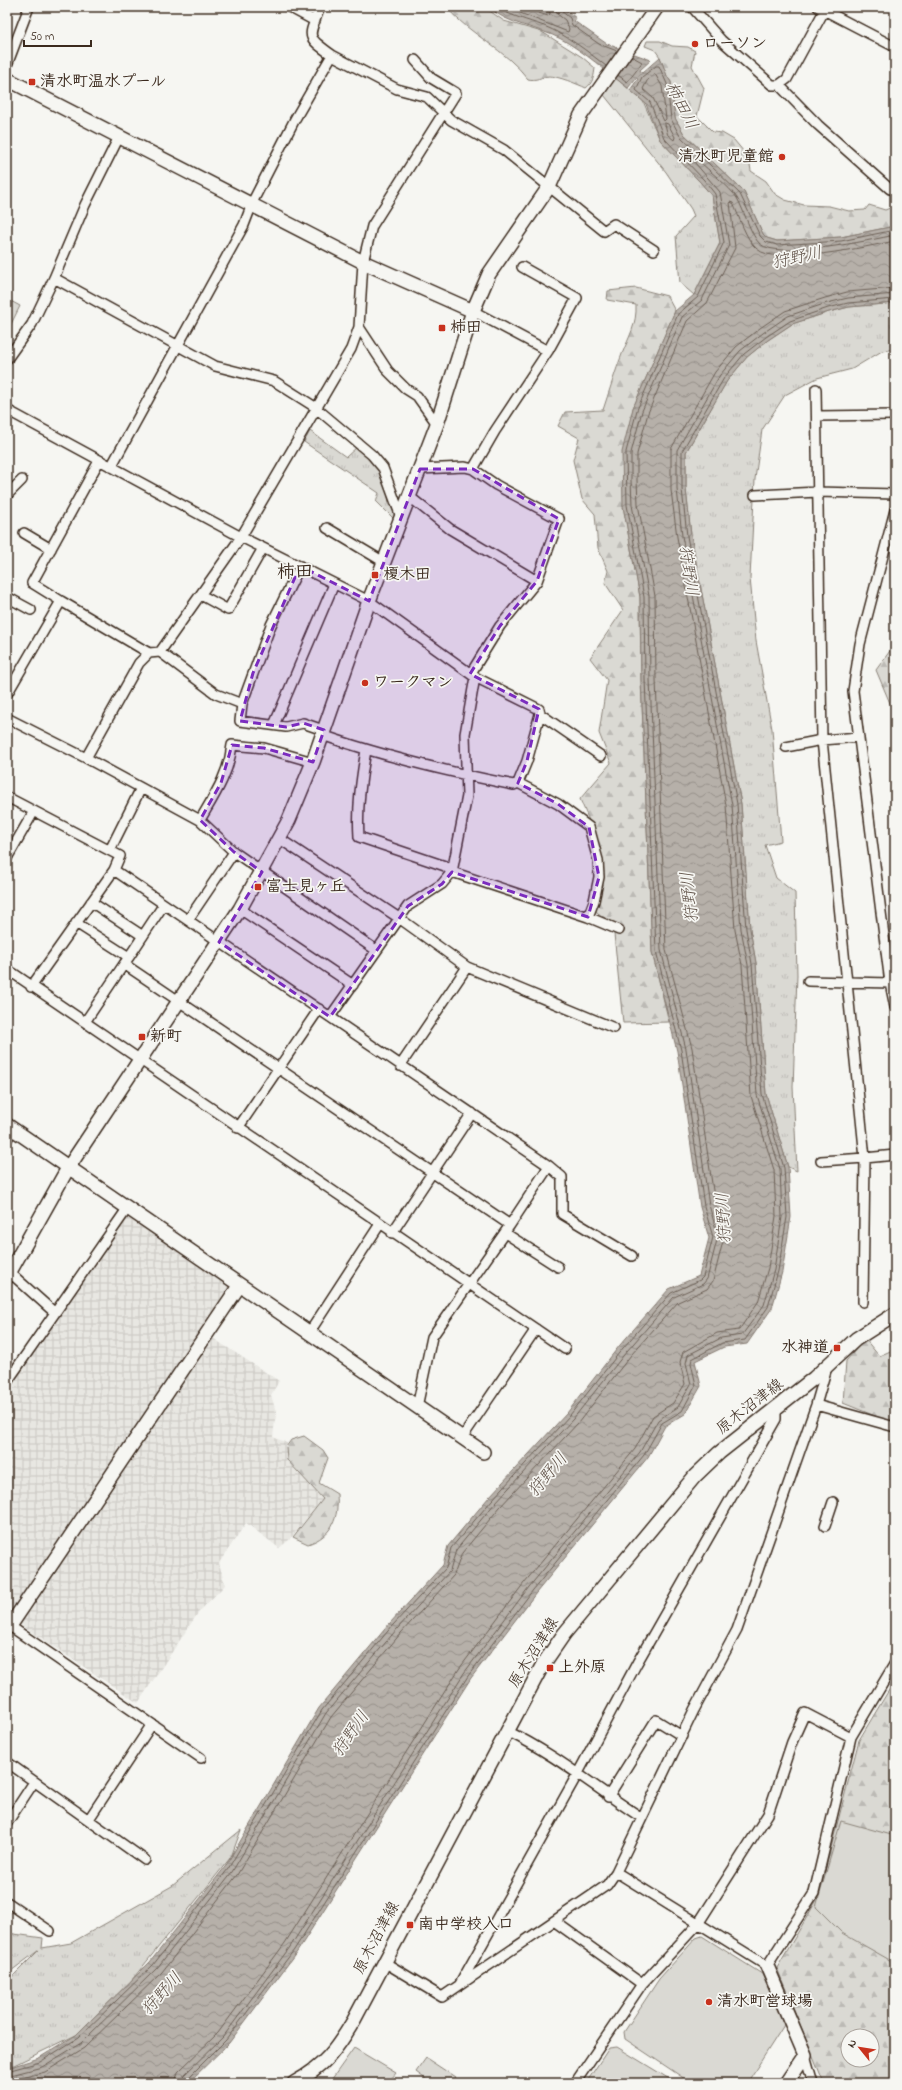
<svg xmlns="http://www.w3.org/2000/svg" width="902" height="2090" viewBox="0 0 902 2090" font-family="'Indie Flower','Klee One',sans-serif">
	<defs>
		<pattern id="industrial-grid" width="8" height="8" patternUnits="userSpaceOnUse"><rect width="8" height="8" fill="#e8e7e2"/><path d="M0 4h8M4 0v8" fill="none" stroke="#c8c6c1"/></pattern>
		<pattern id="grass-tufts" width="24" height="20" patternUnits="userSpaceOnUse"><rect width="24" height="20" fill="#dad9d3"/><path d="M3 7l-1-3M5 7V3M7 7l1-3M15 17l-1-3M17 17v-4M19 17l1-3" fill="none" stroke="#bcbab5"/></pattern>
		<pattern id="forest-firs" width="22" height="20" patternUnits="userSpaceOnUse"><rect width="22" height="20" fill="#dad9d3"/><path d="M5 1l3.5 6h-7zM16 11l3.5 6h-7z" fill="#bcbab5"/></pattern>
		<pattern id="water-waves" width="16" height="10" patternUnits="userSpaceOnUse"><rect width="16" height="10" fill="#b6b0a9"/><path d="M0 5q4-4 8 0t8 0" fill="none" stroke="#958f89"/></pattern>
	</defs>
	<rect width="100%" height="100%" fill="#f6f6f2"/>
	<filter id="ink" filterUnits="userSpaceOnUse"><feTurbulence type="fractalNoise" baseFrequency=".025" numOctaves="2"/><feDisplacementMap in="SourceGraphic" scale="8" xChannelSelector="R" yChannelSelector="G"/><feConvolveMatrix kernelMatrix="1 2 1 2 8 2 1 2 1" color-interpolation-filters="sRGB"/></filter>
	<g filter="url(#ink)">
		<!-- industrial -->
		<path fill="url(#industrial-grid)" d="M125,1216L229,1287L7,1617V1387Z
			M211,1337L279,1381L271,1395L276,1412L273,1437L287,1443V1461L323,1499L289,1540L279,1548L246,1523L219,1563L225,1585L198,1613L138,1703L18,1623Z"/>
		<!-- grass -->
		<path fill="url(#grass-tufts)" stroke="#8a8278" d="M613,76L643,101L660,140L701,183L712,196L720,243L694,295L680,283L676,236L694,216L691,209L666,172L604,95Z
			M895,303V349L882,351L852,369L817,378L785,395L762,430L755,479L750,578L756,641L772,729L781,841L765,845L776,878L795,893L797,975L793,1087L797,1171L788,1167L766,1094L756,963L750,929L741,804L691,535L686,489V452L727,381L747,357L768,340L792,324L829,312L849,307Z
			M310,431L346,457L358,446L385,476L389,503L401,526L376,501L379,493L304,442Z
			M241,1830L231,1857L131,1981L76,2035L14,2065L7,2066V1982L39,1950L7,1974V1933L43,1938L42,1948L71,1943L172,1886Z"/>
		<!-- forest -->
		<path fill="url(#forest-firs)" stroke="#8a8278" fill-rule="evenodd" d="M446,7H484L504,21L542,32L582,57L595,68C594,76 593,83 586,88C578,84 557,76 549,76C541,77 536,81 528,79C505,49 470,35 446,7Z
			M647,41H660L672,46L688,47L695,51L692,66L704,88L697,116L713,132L722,133L734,140L749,158L751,171L766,181L775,194L785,200L804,205L829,206L849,211L865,210L869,205L885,210L895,206V226L841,237L777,241L767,238L763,234L744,192L684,134L675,118L671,82L667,76L660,57L655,50L645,46Z
			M636,288L667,296L675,311L633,408L623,506L640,597L641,679L652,952L669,1022L623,1023L613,924L594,910C597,901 601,892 603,883C607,859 589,821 580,799L611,763L599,733L607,680L590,658L623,610L605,583L608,571L598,548L595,514L582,499L573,460L579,438L558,426L565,412L603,410C609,392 615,372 622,354C629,337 637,324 636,305L607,300L608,291Z
			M895,644V715L876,670Z
			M865,1339L879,1356L895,1349V1424L843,1403L846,1361Z
			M304,1436L323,1450L328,1458L319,1483L337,1494C339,1518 332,1536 308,1544L293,1537L323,1499L287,1460L286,1447L291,1440Z
			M895,1680V2083H824L777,1968L818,1898L859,1740ZM848,2036H872V2060H848Z"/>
		<!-- garden -->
		<path fill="#dad9d3" stroke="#8a8278" d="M7,299L20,306L7,332Z
			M841,1821L895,1836V1963L842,1933L816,1907Z
			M702,1936L762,1974L784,2025L747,2083H691L625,2039L624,2032L659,1979L696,1938Z
			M617,2047L676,2083H586L609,2048Z
			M354,2048L396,2073L388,2083H329Z
			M426,2058L455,2077L451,2083H431L416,2072Z"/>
		<!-- water -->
		<path fill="url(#water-waves)" stroke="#857a71" d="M489,7H562L576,18L574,21L607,44L651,60L640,70L642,73L660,57L667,76L671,82L675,118L684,134L744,192L763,234L767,238L777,241L841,237L895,226V303L849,307L829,312L792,324L768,340L747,357L727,381L686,452V489L691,535L741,804L750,929L756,963L766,1094L788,1167L791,1217L782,1272L772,1308L747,1344L724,1347L695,1361L701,1386L685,1414L665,1426L648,1457L536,1593L471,1678L297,1952L229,2043L188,2083H7V2068L39,2058L76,2035L150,1962L225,1867L319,1708L390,1623L443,1565L448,1546L489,1497L567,1413L620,1345L669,1289L699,1276L709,1238L700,1207L677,1051L652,952L641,679L640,597L623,506L622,452L633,408L675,311L694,295L720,243L712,196L701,183L660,140L646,104L630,90L638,79L636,78L628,88C607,72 585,52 561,39C539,27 507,25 489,7Z"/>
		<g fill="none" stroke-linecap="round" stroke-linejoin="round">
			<!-- shore -->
			<path stroke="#6c6056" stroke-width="1" d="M495,7C511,16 527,20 544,26C567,35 587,51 606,66
				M505,7L568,32L569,29L565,20L557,14L555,7
				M520,7L548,16L550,14L549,7
				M560,7L561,11L570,18L572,25L599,44L617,51
				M655,74L662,86L666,119L664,121L653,98L643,89L647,81Z
				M618,75L627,82C633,75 638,69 642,62L631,56
				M665,123L668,124L675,137L674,140L668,135Z
				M7,2071L40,2062L78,2038L153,1965L228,1869L322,1710L393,1625L446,1568L451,1548L492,1500L570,1415L623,1348L671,1293L700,1280L703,1277L713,1237L704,1206L681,1050L656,951L645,679L644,597L627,505L626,452L637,410L678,314L698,297L724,242L715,194L704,180L664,138L650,102L636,90L642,77L656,66H659L667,84L671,119L680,136L740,194L760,236L766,242L777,245L841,241L895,230
				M7,2076L42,2067L81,2043L157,1968L232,1872L326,1713L397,1629L450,1571L456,1550L495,1503L573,1419L627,1351L674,1297L703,1284L707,1279L718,1236L709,1205L686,1049L661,950L650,679L649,596L632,505L631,480V453L642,411L682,317L702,300L729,245L720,192L695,163V160H698C709,171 729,186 737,198C744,210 751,236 760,244C778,260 871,240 895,235
				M7,2082L45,2072L84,2048L162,1972L237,1875L331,1717L401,1633L454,1575L462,1553L500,1507L578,1423L631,1355L678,1302L707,1289L713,1281L724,1237L715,1204L692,1048L666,950L656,679L655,596L638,504L637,480V454L648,413L687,321L707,303L735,248L730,202L733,203C739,216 746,240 757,249C776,267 869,246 895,241
				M175,2083L178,2072L218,2033L285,1943L459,1669L524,1583L635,1449L653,1416L673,1403L685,1384L680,1362L683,1352L717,1333L739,1330L758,1302L768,1268L776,1216L774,1170L751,1096L742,965L735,930L726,805L677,537L671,490V449L715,372L736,347L760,328L785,311L825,298L847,292L895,288
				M181,2083L184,2075L223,2037L290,1947L464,1673L529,1587L640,1452L658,1420L678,1407L691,1384L686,1363L688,1355L721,1338L742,1335L764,1305L774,1270L782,1217L780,1169L757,1095L748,965L741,929L732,805L682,536L677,489V450L720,375L740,351L763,333L788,316L827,303L848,298L895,294
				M186,2083L187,2079L226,2040L294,1950L468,1676L533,1590L644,1455L662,1423L682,1411L696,1385L691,1363L692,1359L722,1343L745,1340L768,1307L778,1271L787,1217L784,1168L762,1094L752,964L746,929L737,804L687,536L682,489V451L724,378L744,354L766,337L790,321L828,308L848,303L895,299"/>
			<!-- street casing -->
			<g stroke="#3b2a1e" stroke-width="12">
				<path id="street" d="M289,7L315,21
					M692,7L721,40L772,85H779L787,79L824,11
					M818,7L895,47
					M332,55L397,89L427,97L451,120L504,150L604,231L614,224L654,250
					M7,65L29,7
					M779,85L818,125L890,189
					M54,278L215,366L274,381L315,407L372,455L383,468L401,517
					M473,311L548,351
					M359,327L388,371L406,389L417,396L437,424
					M7,359L32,324L54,278L85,205L119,137
					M816,389L822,740L860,1109L865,1158L895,1155
					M7,410L241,537L369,601L475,677L539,709L540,714L601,756
					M817,416L895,415
					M111,467L244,225L254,199L295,119L332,55C304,35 309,38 320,7
					M420,469L465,467L473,469L495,431L548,351L577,298L522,267
					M7,495L22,480
					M755,495L818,492L895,494
					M410,497L450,529L537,581
					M895,510L860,644L853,691L890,983L895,1007
					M327,528L384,562
					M24,533L51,549
					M201,595L228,610L263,548
					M7,597L31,610
					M61,601L149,653
					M160,652L216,694L242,704L240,721L286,727L303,723L323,730
					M471,673L500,626L537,581L559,519L496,485L473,469
					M7,694L61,601L32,583L99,461
					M242,704L271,625L300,566
					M7,718L86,758L200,820L234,852L376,950
					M274,725L334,584
					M322,735C385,757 449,772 514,785L518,783L558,804L589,827L598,860L599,877L594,901L588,917
					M786,747L822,740L859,737
					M366,750C361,780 357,807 359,837L445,866L452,872L467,796L465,734L475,677
					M86,758L139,663L149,653L160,652L241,537L351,349L359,327L363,262L372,226L456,93L431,78L415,60
					M518,783L527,761L540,714
					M7,797L120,856L114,870L549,1166L562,1177V1214L632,1256
					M200,820C214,796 229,774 232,745L264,748L313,762
					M280,839L399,918L467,967L614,1028
					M110,850L141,788
					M7,858L34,811
					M91,902L143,936
					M240,909L353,985
					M188,920L234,852
					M76,923L129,957L124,964
					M129,957L164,904
					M7,969L565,1349
					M808,981L890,983
					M31,987L114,870
					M330,1017L408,906L442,884L452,872L588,917L619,930
					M85,1022L124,964L510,1225L432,1337L417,1407
					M400,1066L467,967
					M238,1128L319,1009
					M7,1139L13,1129
					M821,1161L865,1158L863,1302
					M510,1225L549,1166
					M392,1233L472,1113
					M505,1233L558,1267
					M7,1270L54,1312
					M309,1333L380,1224
					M7,1382L127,1209
					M816,1405L895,1427
					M462,1438L536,1329
					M825,1526L833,1502
					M7,1624L201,1758
					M507,1731C555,1754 597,1789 642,1818
					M7,1762L145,1860
					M608,1797L656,1720L682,1736
					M89,1819L152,1724
					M7,1823L34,1782
					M616,1872L767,1966L814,1893L851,1737L895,1663
					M7,1902L50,1931
					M554,1921L642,1984
					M384,1962L442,1997L607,1885L616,1872L694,1710L737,1630L816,1405L827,1367
					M460,1984L577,1775L637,1663L776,1419V1408
					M805,2055L813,2083
					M575,2083L642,1984L698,1924L768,1814L792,1742L805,1713L851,1737"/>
			</g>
			<!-- secondary casing -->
			<g stroke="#3b2a1e" stroke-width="16">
				<path id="secondary" d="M7,79L363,262L473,311
					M7,1125L483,1452
					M7,1277L68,1168L240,909L289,820L313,762L369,601L437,424L473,311L489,274L549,187L581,115L657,7
					M10,1626L239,1286
					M767,1966L805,2055L786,2083
					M294,2083C324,2067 337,2049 354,2020L542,1666L564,1634L695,1476L719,1453L814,1378L856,1339L895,1314"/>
			</g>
			<!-- street -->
			<use href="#street" stroke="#f6f6f2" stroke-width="9"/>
			<!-- secondary -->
			<use href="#secondary" stroke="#f6f6f2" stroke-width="13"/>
		</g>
	</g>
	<!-- marked area -->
	<path fill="#7b2cbf" fill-opacity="0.2" stroke="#7b2cbf" stroke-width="3" stroke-dasharray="8 5" stroke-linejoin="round" d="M420,469H473L559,519L537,581L500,626L470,674L539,709L527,761L518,783L558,804L589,827L599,877L588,917L452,872L442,884L408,906L330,1017L219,942L262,872L234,852L200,820L221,783L232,745L264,748L313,762L324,730L303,723L286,727L240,721L253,673L300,566L369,601Z"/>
	<!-- markers -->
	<g fill="#c8321e" stroke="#f6f6f2" stroke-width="1.5">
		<circle cx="695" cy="44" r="4"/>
		<rect x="28" y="78" width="8" height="8" rx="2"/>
		<circle cx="782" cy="157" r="4"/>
		<rect x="438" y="324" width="8" height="8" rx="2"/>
		<rect x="371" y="571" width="8" height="8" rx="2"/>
		<circle cx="365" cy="683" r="4"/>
		<rect x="254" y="883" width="8" height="8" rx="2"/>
		<rect x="138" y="1033" width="8" height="8" rx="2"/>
		<rect x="833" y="1344" width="8" height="8" rx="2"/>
		<rect x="546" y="1664" width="8" height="8" rx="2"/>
		<rect x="406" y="1921" width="8" height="8" rx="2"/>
		<circle cx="709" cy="2002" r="4"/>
	</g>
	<g text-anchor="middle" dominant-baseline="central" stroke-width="3.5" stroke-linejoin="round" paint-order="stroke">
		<!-- poi labels -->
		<g font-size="16" font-weight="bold" fill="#3b2a1e" stroke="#f6f6f2" text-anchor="start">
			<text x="703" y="44">ローソン</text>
			<text x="40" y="82">清水町温水プール</text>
			<text x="774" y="157" text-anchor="end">清水町児童館</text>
			<text x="450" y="328">柿田</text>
			<text x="383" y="575">榎木田</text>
			<text x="373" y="683">ワークマン</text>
			<text x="266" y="887">富士見ヶ丘</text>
			<text x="150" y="1037">新町</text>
			<text x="829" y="1348" text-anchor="end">水神道</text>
			<text x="558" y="1668">上外原</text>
			<text x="418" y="1925">南中学校入口</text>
			<text x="717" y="2002">清水町営球場</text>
		</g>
		<!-- street labels -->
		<g font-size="16" fill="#3b2a1e" stroke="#f6f6f2">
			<text transform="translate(750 1407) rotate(-38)">原木沼津線</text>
			<text transform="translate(534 1653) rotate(-58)">原木沼津線</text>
			<text transform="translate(377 1938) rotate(-62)">原木沼津線</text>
		</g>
		<!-- water labels -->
		<g font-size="17" font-style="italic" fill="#605248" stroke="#f6f6f2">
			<text transform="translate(681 106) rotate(63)">柿田川</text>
			<text transform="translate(797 258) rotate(-12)">狩野川</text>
			<text transform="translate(688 571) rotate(82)">狩野川</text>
			<text transform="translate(690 897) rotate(-96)">狩野川</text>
			<text transform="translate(724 1218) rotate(-93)">狩野川</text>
			<text transform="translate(548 1475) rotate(-50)">狩野川</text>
			<text transform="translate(351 1734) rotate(-55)">狩野川</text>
			<text transform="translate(162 1994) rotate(-48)">狩野川</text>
		</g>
		<!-- quarter labels -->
		<g font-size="18" font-weight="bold" fill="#3b2a1e" stroke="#f6f6f2">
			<text x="295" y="573">柿田</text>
		</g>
	</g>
	<!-- margin -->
	<rect width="902" height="2090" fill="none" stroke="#f6f6f2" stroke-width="24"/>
	<rect x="12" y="12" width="878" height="2066" fill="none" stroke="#3b2a1e" stroke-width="1.5" filter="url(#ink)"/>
	<!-- north arrow -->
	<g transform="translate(860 2048) rotate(300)"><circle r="19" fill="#f6f6f2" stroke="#aba49d"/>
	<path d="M0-3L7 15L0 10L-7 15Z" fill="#c8321e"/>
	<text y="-6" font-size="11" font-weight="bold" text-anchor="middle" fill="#3b2a1e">N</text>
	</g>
	<!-- scale -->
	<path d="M24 40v6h67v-6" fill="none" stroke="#3b2a1e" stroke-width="2"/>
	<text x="30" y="40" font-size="12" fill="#3b2a1e" stroke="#f6f6f2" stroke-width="3" paint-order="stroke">50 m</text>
</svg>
